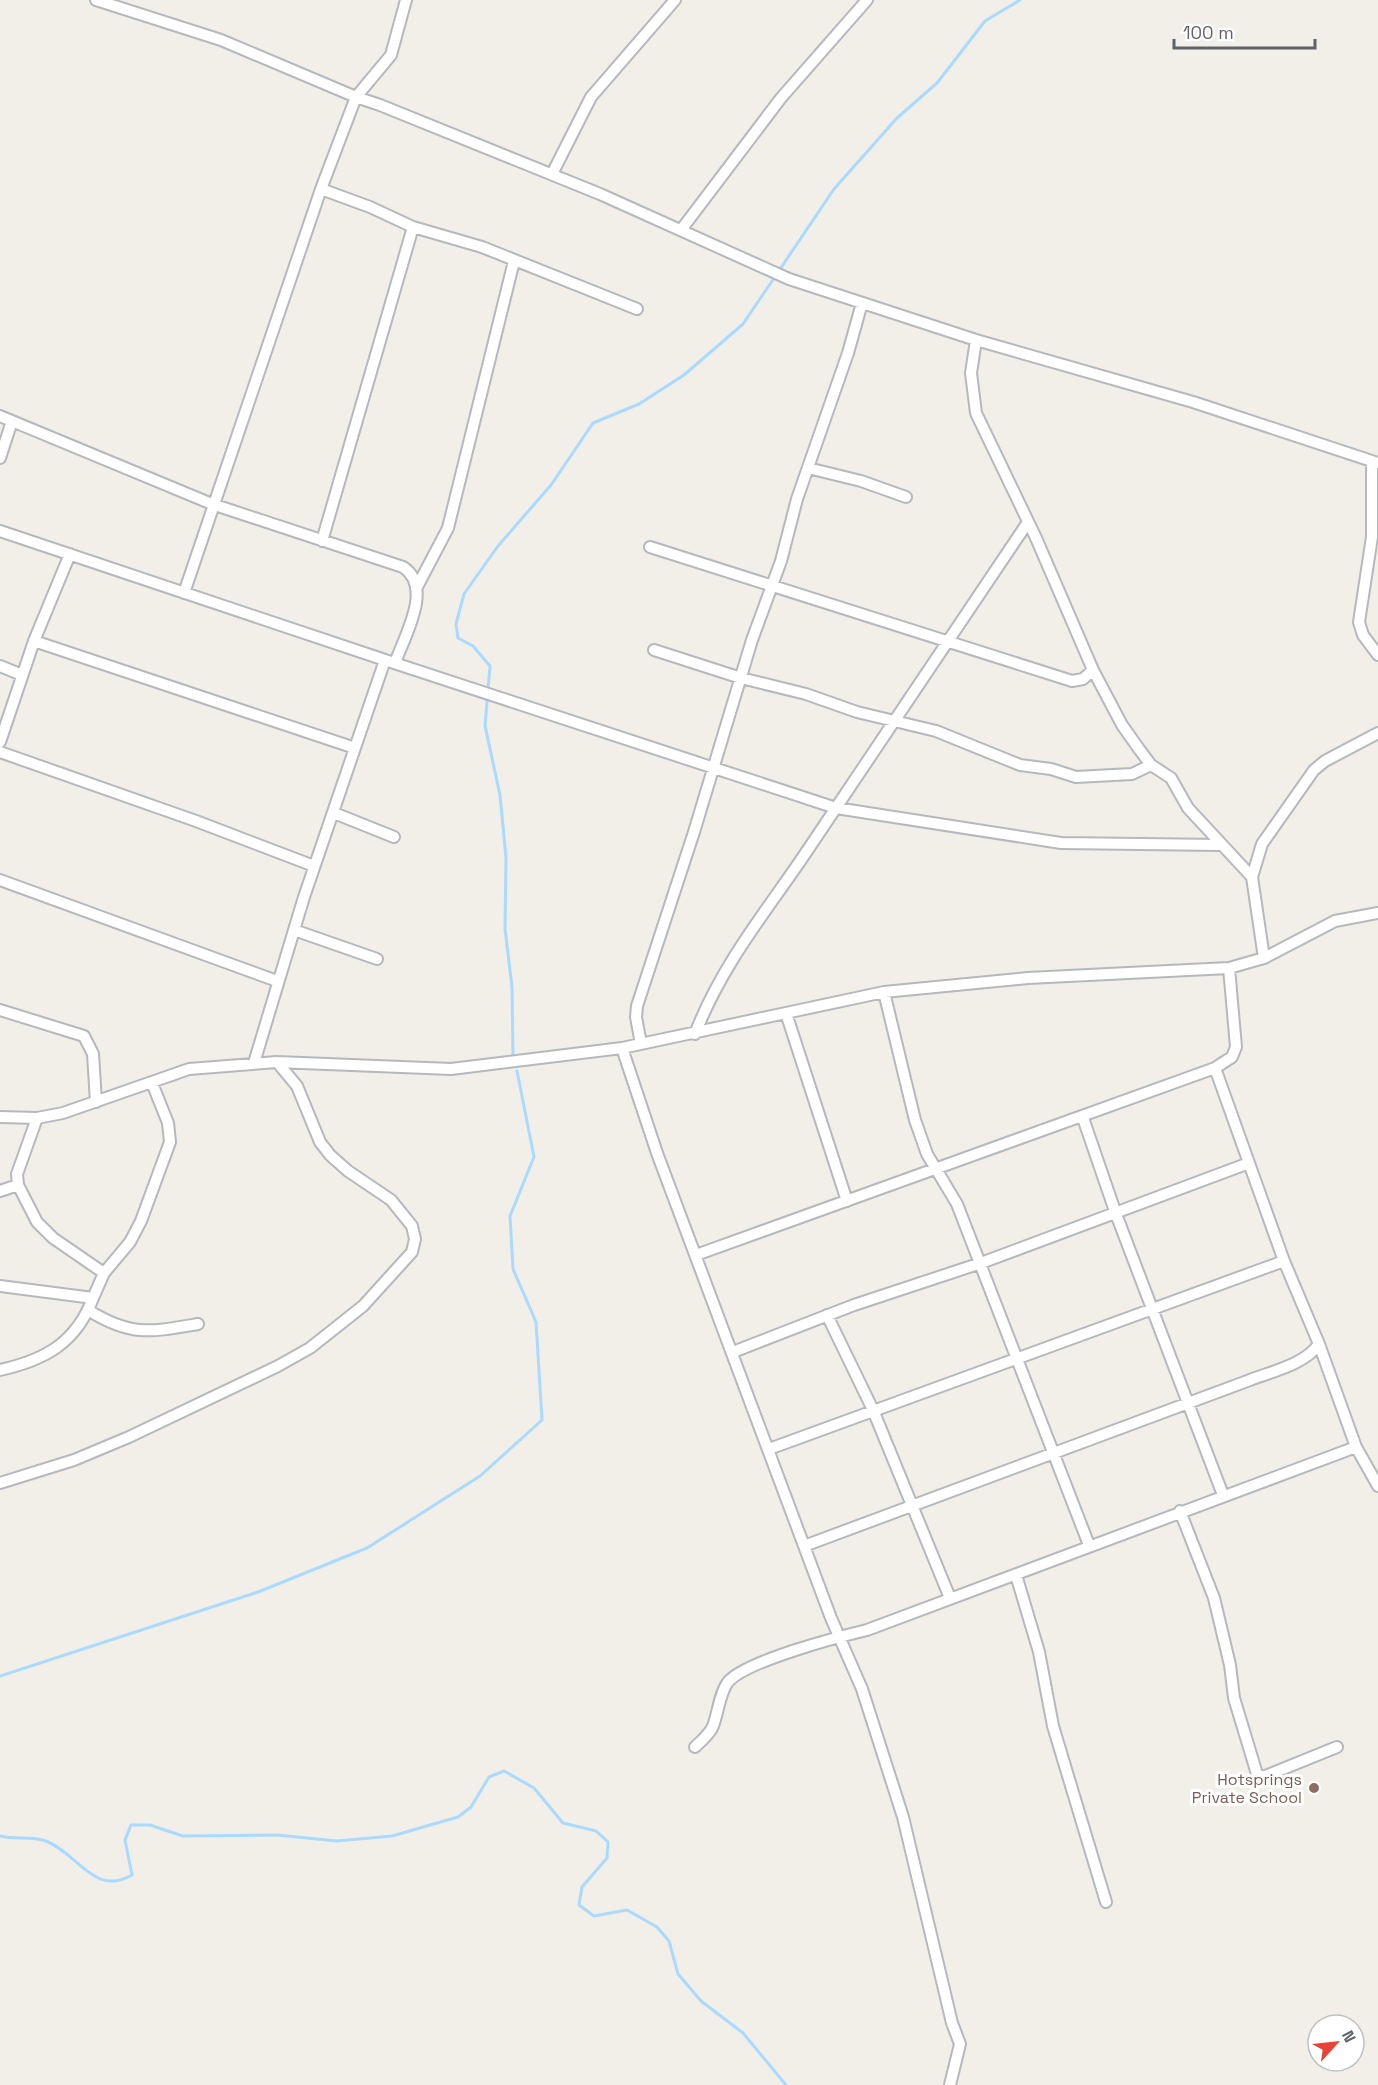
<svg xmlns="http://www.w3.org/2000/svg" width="1378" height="2085" viewBox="0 0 1378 2085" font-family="'Space Grotesk',sans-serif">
	<rect width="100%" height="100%" fill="#f1efe8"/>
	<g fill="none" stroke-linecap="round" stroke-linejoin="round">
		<!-- stream -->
		<path stroke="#aadaff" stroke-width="3" d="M513,1055L512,987L505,929L506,858L500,795L485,726L490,666L473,646L458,638L456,624L464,594L498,546L551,485L593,423L639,404L684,375L743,324L834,189L897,118L937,83L985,21L1020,0
			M0,1676L258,1592L367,1548L480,1476L542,1420L536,1322L513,1269L510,1216L534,1157L517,1071
			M0,1836C14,1840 32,1836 46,1841C79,1854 94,1897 132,1875L125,1840L131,1825H150L183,1836L277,1835L337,1841L392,1836L458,1817L471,1807L489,1777L504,1771L534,1788L563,1823L596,1831L608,1842L607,1858L582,1887L579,1905L594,1916L627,1910L657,1927L669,1941L678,1974L701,2001L743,2033L786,2085"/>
		<!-- street casing -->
		<g stroke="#b5b8bc" stroke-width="14">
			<path id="street" d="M96,0L221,40L356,97L380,105L600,194L789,279L976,340L1193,402L1378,463
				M552,174L591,97L675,0
				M321,189L370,207L413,227L482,247L637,309
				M681,230L781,98L867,0
				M976,340L971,373L976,413L1036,538L1093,670L1122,725L1139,749L1151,765L1171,778L1188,808L1252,877L1264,958
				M0,416L212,504L403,567C434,587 404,637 395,663
				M0,458L12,421
				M1372,461V537L1359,622L1363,635L1378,655
				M808,468L861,481L906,497
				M0,531L385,660L304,897L254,1063
				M322,541L413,227
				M650,547L1072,681L1083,679L1093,670
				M417,587L448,528L514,261
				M184,593L321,189L356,97L391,55L406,0
				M34,641L355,748
				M654,650L741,678L806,694L857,712L936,731L1020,765L1051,769L1076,777L1132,774L1151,765
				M385,660L836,808L1061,843L1220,845
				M0,666L22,675
				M0,742L34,641L70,554
				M0,752L196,821L314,866
				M334,813L394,837
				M1252,877L1262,844L1314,770L1325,761L1378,733
				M0,880L277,981
				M294,930L377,959
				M884,992L915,1120L927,1154L957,1204L1089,1545
				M0,1010L84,1036L93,1054L96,1102
				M786,1013L847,1201
				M695,1034C723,962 767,911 809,848C882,739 955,630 1028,522
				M641,1044L636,1017L637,1006L694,832L752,640L781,561L797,499L848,353L862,303
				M622,1048L657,1153L831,1618L862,1689L903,1817L952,2023L960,2044L950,2085
				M0,1117L37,1118L63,1113L189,1069L277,1062L451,1069L622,1048L884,992L1028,978L1229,968L1264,958L1335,921L1378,913
				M37,1118L17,1174L18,1185L37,1222L53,1238L104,1273
				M1083,1118L1116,1214L1223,1495
				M0,1191L18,1185
				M696,1255L1215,1068
				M0,1286L93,1298L104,1273L130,1242L141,1221L170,1142L168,1123L152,1083
				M88,1310C131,1337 151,1332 198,1324
				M827,1315L873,1410L950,1598
				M733,1352L854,1305L981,1263L1249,1163
				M0,1370C45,1360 76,1343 93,1298
				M1356,1447L1378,1486
				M769,1449L1284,1261
				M0,1483L74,1460L129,1437L278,1366L310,1348L363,1306L412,1252L415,1239L412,1226L391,1200L348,1171L330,1155L320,1142L297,1086L277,1062
				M1180,1511L1214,1598L1230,1665L1234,1698L1257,1774L1263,1777L1337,1747
				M804,1546L1250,1380C1273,1371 1304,1365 1319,1344
				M1016,1575L1039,1652L1053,1726L1106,1902
				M695,1747C701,1741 710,1734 713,1726C718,1713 720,1692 728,1682C746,1661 838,1637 867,1630L1356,1447L1319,1344L1284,1261L1215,1068L1232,1057L1236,1047L1229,968"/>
		</g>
		<!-- street -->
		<use href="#street" stroke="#fff" stroke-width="10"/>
	</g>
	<!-- markers -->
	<circle fill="#8d6e63" stroke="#fff" stroke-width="2" cx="1314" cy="1788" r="6"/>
	<g text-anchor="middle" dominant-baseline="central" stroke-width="6" stroke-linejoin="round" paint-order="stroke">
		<!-- education labels -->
		<g font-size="16" fill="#785e54" stroke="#fff" text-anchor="end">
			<text x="1302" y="1779">Hotsprings<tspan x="1302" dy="18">Private School</tspan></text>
		</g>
	</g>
	<!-- north arrow -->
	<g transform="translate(1336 2043) rotate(63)"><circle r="28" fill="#ffffff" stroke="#bfc1c3" stroke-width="1.5"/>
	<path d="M0-4.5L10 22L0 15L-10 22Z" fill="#ea4335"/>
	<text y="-9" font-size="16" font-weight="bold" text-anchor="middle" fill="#5f6368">N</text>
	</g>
	<!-- scale -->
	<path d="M1174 39v9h141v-9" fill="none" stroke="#5f6368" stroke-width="3"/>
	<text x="1183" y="39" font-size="18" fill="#5f6368" stroke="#ffffff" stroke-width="4.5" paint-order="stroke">100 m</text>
</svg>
